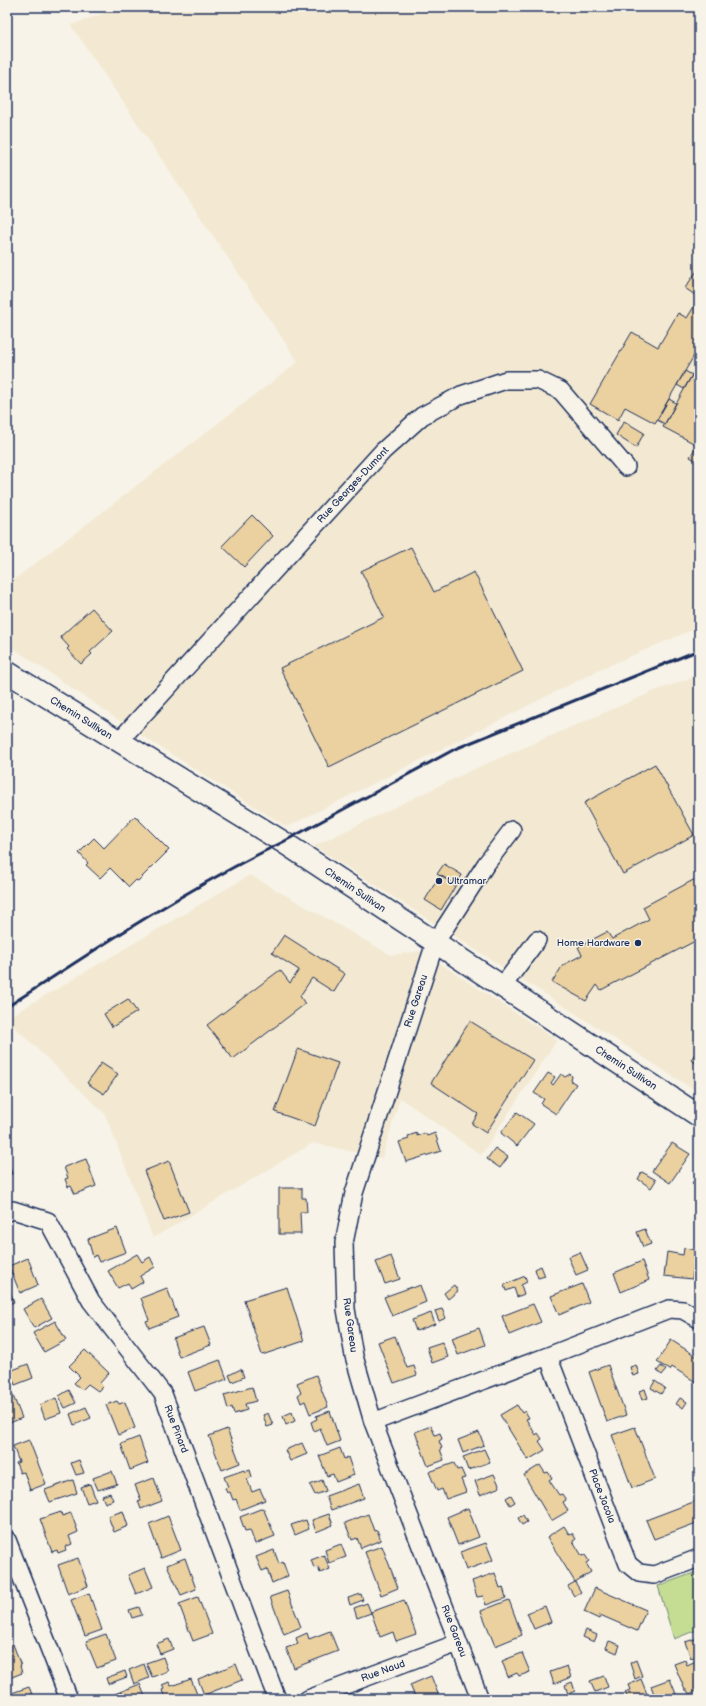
<svg xmlns="http://www.w3.org/2000/svg" width="706" height="1706" viewBox="0 0 706 1706" font-family="'Balsamiq Sans',sans-serif">
	<rect width="100%" height="100%" fill="#f7f3e8"/>
	<filter id="ink" filterUnits="userSpaceOnUse"><feTurbulence type="fractalNoise" baseFrequency=".025" numOctaves="2"/><feDisplacementMap in="SourceGraphic" scale="8" xChannelSelector="R" yChannelSelector="G"/><feConvolveMatrix kernelMatrix="1 2 1 2 8 2 1 2 1" color-interpolation-filters="sRGB"/></filter>
	<g filter="url(#ink)">
		<!-- built -->
		<path fill="#f3e9d2" d="M121,7H699V627L603,668L287,827L139,734L7,644V585L298,362L71,25Z
			M699,675V1093L314,846L474,769L652,692Z
			M250,875L391,955L421,951L557,1040L481,1155L400,1098L382,1158L313,1143L153,1238L105,1114L7,1020V1018Z"/>
		<!-- green -->
		<path fill="#c5dd93" stroke="#708678" d="M699,1571V1629L674,1639L658,1586Z"/>
		<!-- building -->
		<path fill="#ebd1a0" stroke="#1b2f5e" d="M699,268V298L685,288Z
			M695,305L699,307V347L655,423L625,407L618,420L590,404L632,332L658,347L678,313L687,318Z
			M699,363V462L690,457L697,445L663,427Z
			M685,371L692,375L684,389L677,385Z
			M669,399L676,403L665,424L657,420Z
			M624,421L644,433L636,448L616,435Z
			M252,515L273,536L244,567L222,546Z
			M411,547L434,592L474,572L523,671L329,767L280,668L384,617L361,571Z
			M92,608L113,631L90,652L92,654L81,664L67,649L69,647L60,637Z
			M655,764L694,835L623,874L584,803Z
			M135,816L169,850L138,881L136,880L129,887L110,868L100,878L86,865L88,863L79,853L94,838L104,848Z
			M444,864L462,875L456,885L437,874Z
			M440,875L456,885L441,910L425,900Z
			M699,877V939L601,990L597,985L586,1001L552,982L563,965L582,955L578,947L607,932L612,939L649,919L643,907Z
			M284,935L345,974L334,992L312,978L300,996L305,1004L233,1059L207,1025L280,970L290,983L299,970L272,953Z
			M128,999L137,1012L112,1027L104,1014Z
			M470,1021L533,1060L486,1133L472,1124L478,1114L431,1083Z
			M699,1047V1065L691,1060Z
			M298,1049L338,1063L315,1126L275,1112Z
			M101,1063L118,1074L104,1094L87,1083Z
			M548,1073L555,1077L551,1083L553,1085L561,1074L565,1077L570,1074L572,1076L571,1081L576,1084L556,1114L541,1104L544,1099L534,1093Z
			M517,1112L534,1124L517,1146L501,1133Z
			M417,1133V1136L425,1133L427,1136L435,1133L441,1151L406,1162L399,1142L409,1139L408,1136Z
			M672,1143L690,1154L670,1183L652,1171Z
			M495,1148L508,1157L500,1168L487,1159Z
			M7,1159L12,1174L7,1175Z
			M86,1159L96,1186L75,1194L71,1186L68,1187L65,1179L68,1178L64,1167Z
			M169,1161L189,1212L164,1221L144,1171Z
			M642,1172L656,1180L651,1188L638,1179Z
			M699,1174V1188L692,1183Z
			M279,1188H302V1198H306L307,1212H300L301,1234H279Z
			M117,1228L126,1252L99,1262L96,1255L93,1257L88,1239Z
			M645,1229L651,1244L643,1247L637,1232Z
			M684,1248L695,1250L692,1279L664,1276L667,1252L683,1255Z
			M580,1252L588,1270L576,1275L568,1257Z
			M137,1254L142,1262L150,1257L155,1267L140,1276L143,1282L131,1289L128,1283L118,1288L108,1271Z
			M391,1256L400,1279L385,1284L376,1262Z
			M28,1258L38,1285L20,1293L9,1266Z
			M642,1261L649,1280L621,1292L614,1273Z
			M541,1266L545,1276L538,1278L535,1269Z
			M525,1276L527,1282L521,1285L524,1294L517,1297L514,1288L506,1291L504,1285Z
			M582,1284L589,1302L559,1315L551,1296Z
			M420,1285L426,1302L392,1316L384,1297L412,1287L413,1288Z
			M454,1285L458,1291L448,1299L444,1293Z
			M287,1287L304,1341L262,1355L244,1300Z
			M167,1288L178,1317L149,1328L146,1321L149,1320L141,1298Z
			M10,1291L14,1302L9,1304L7,1293Z
			M41,1299L52,1318L34,1328L23,1309Z
			M533,1304L541,1322L509,1335L502,1316Z
			M442,1309L446,1318L439,1321L435,1311Z
			M431,1313L435,1324L416,1331L412,1320Z
			M55,1321L66,1340L44,1352L33,1333Z
			M204,1327L211,1345L179,1357L173,1338Z
			M479,1328L485,1345L458,1355L452,1338Z
			M395,1336L407,1368L414,1366L417,1375L394,1383L378,1342Z
			M671,1340L699,1358V1384L672,1367L670,1370L657,1362Z
			M442,1342L448,1357L432,1363L427,1347Z
			M85,1350L109,1373L100,1383L103,1386L98,1391L88,1384L82,1390L74,1383L80,1377L69,1366Z
			M220,1360L227,1379L195,1391L188,1372Z
			M28,1364L33,1378L15,1385L10,1371Z
			M608,1365L626,1415L607,1422L589,1372Z
			M636,1365L639,1374L633,1376L630,1367Z
			M661,1366L666,1370L662,1375L657,1371Z
			M241,1369L244,1377L232,1382L229,1375Z
			M316,1375L328,1407L310,1414L305,1401L301,1403L298,1395L301,1393L297,1383Z
			M655,1381L665,1388L661,1394L651,1388Z
			M252,1387L256,1401L245,1404L247,1410L234,1414L232,1407L228,1409L224,1395Z
			M645,1389L648,1398L642,1400L639,1391Z
			M69,1390L76,1403L65,1408L59,1396Z
			M11,1391L22,1418L7,1424V1392Z
			M56,1398L61,1413L45,1419L40,1405Z
			M680,1398L687,1402L683,1408L676,1404Z
			M117,1401L119,1404L125,1402L135,1428L118,1435L106,1405Z
			M517,1405L522,1413L525,1411L529,1418L526,1419L536,1435L538,1433L542,1439L539,1441L545,1450L528,1460L500,1415Z
			M86,1407L91,1418L74,1425L70,1414Z
			M330,1411L340,1441L327,1446L320,1428L314,1431L311,1422L317,1419L316,1416Z
			M292,1412L295,1421L286,1425L283,1416Z
			M268,1413L273,1425L267,1427L263,1415Z
			M431,1426L435,1435L440,1433L442,1439L439,1441L442,1448L440,1449L444,1460L428,1466L415,1432Z
			M635,1427L655,1479L632,1488L612,1435Z
			M227,1429L240,1463L222,1470L209,1436Z
			M479,1432L484,1445L463,1453L458,1440Z
			M139,1437L148,1463L130,1470L121,1444Z
			M29,1440L46,1484L30,1490L24,1472L20,1473L16,1463L19,1462L13,1446Z
			M302,1443L307,1454L290,1461L285,1450Z
			M340,1448L344,1459L348,1457L354,1475L336,1482L333,1474L327,1476L319,1456Z
			M484,1449L490,1462L468,1470L463,1457Z
			M79,1460L84,1473L76,1475L71,1463Z
			M454,1463L457,1470L461,1469L465,1478L461,1479L466,1492L446,1499L442,1489L437,1491L429,1472Z
			M540,1465L545,1473L548,1472L552,1478L549,1480L559,1495L562,1494L566,1500L563,1502L568,1511L551,1521L524,1475Z
			M244,1470L245,1472L250,1470L252,1477L247,1479L252,1492L260,1489L265,1500L240,1510L236,1499L233,1500L230,1492L227,1493L225,1488L228,1487L224,1477Z
			M112,1471L117,1484L98,1490L93,1478Z
			M494,1474L500,1487L480,1495L475,1481Z
			M154,1478L162,1501L141,1509L138,1501L141,1500L135,1485Z
			M73,1480L77,1493L50,1502L45,1490Z
			M322,1480L326,1491L315,1495L310,1485Z
			M90,1484L96,1500L87,1503L81,1487Z
			M359,1484L364,1498L331,1510L326,1496Z
			M110,1493L113,1500L105,1503L102,1496Z
			M511,1495L515,1502L510,1505L506,1498Z
			M696,1501L699,1510V1522L654,1539L646,1520Z
			M263,1508L275,1536L255,1544L250,1530L245,1531L240,1517Z
			M468,1508L479,1537L458,1545L447,1517Z
			M123,1511L128,1526L114,1532L108,1516Z
			M61,1512L62,1516L71,1513L78,1532L69,1536L72,1544L65,1547L66,1550L58,1553L57,1550L52,1552L40,1519Z
			M329,1514L333,1525L316,1532L312,1520Z
			M368,1514L374,1531L377,1530L381,1540L361,1548L357,1538L352,1540L345,1523Z
			M523,1515L527,1522L522,1525L518,1518Z
			M168,1516L181,1550L161,1558L149,1524Z
			M306,1520L309,1529L295,1535L291,1525Z
			M564,1526L569,1534L572,1533L576,1539L573,1541L582,1556L585,1555L589,1561L586,1563L591,1572L575,1582L547,1537Z
			M486,1543L493,1560L466,1570L460,1552Z
			M341,1544L346,1557L329,1563L325,1550Z
			M382,1546L398,1588L381,1595L365,1552Z
			M274,1550L279,1564L283,1562L288,1576L272,1583L267,1569L262,1571L256,1557Z
			M324,1555L330,1569L320,1573L318,1567L314,1568L311,1560Z
			M78,1558L88,1586L68,1594L58,1565Z
			M185,1558L196,1589L181,1595L167,1565Z
			M145,1568L153,1587L136,1594L128,1575Z
			M495,1573L500,1588L503,1587L506,1598L486,1605L483,1596L477,1597L472,1581Z
			M575,1582L581,1592L574,1596L568,1586Z
			M595,1588L646,1610L637,1631L600,1615L599,1619L584,1612Z
			M287,1591L301,1627L284,1634L270,1597Z
			M89,1593L102,1630L85,1636L71,1600Z
			M361,1594L363,1600L350,1605L348,1598Z
			M198,1597L212,1634L193,1641L179,1604Z
			M404,1600L416,1634L396,1641L393,1632L380,1637L371,1612Z
			M509,1600L522,1635L495,1646L481,1611Z
			M367,1603L371,1613L357,1618L354,1608Z
			M545,1606L551,1622L534,1629L527,1613Z
			M139,1607L142,1615L132,1618L129,1610Z
			M586,1630L597,1635L594,1642L583,1637Z
			M330,1631L338,1651L294,1668L286,1648L298,1644L296,1638L307,1633L309,1639Z
			M106,1634L116,1661L97,1668L86,1641Z
			M698,1638L699,1655L691,1658L685,1642Z
			M169,1639L173,1649L160,1654L156,1644Z
			M609,1641L620,1645L617,1653L606,1648Z
			M13,1644L21,1666H20L22,1673L7,1679V1646Z
			M522,1653L530,1672L519,1676L517,1673L508,1677L502,1661Z
			M163,1657L168,1671L152,1677L146,1663Z
			M636,1660L642,1676L635,1679L630,1663Z
			M685,1660L687,1665L696,1661L699,1668V1690L689,1694L687,1690H685L674,1664Z
			M144,1664L149,1678L134,1684L129,1670Z
			M236,1664L242,1680L204,1695L198,1679Z
			M567,1666L571,1677L554,1684L550,1672Z
			M125,1671L127,1677L108,1684L106,1678Z
			M431,1676L440,1699H416L410,1685Z
			M604,1676L608,1687L595,1692L590,1681Z
			M191,1679L198,1697L191,1699H165L162,1690L164,1689L162,1685L169,1682L171,1686Z
			M641,1679L649,1699H628L625,1692L630,1690L628,1685Z
			M670,1679L678,1699H656L651,1686Z
			M572,1682L575,1691L568,1694L565,1685Z
			M140,1684L146,1699H102Z
			M29,1687L34,1699H11L9,1694Z"/>
		<g fill="none" stroke-linecap="round" stroke-linejoin="round">
			<!-- minor casing -->
			<g stroke="#1b2f5e" stroke-width="20">
				<path id="minor" d="M119,741L383,451L422,416L461,395L506,380H538L561,391L626,467
					M502,987L537,940
					M7,1212L13,1210L48,1221L91,1301L163,1394L277,1699
					M548,1356L628,1564L639,1573L654,1575L699,1558
					M373,1422L548,1356L669,1309L683,1310L699,1319
					M7,1540L69,1699
					M308,1699L458,1643
					M480,1699L373,1422L354,1356L346,1309L344,1243L354,1193L435,943L486,864L512,830"/>
			</g>
			<!-- major casing -->
			<g stroke="#1b2f5e" stroke-width="24">
				<path id="major" d="M7,672L283,842L699,1116"/>
			</g>
			<!-- minor -->
			<use href="#minor" stroke="#f7f3e8" stroke-width="17"/>
			<!-- major -->
			<use href="#major" stroke="#f7f3e8" stroke-width="21"/>
			<!-- rail -->
			<path stroke="#1b2f5e" stroke-width="3" d="M7,1007C97,948 186,889 283,842L455,749L699,650"/>
		</g>
	</g>
	<!-- markers -->
	<g fill="#1b2f5e" stroke="#f7f3e8" stroke-width="1.5">
		<circle cx="439" cy="881" r="4"/>
		<circle cx="638" cy="943" r="4"/>
	</g>
	<g text-anchor="middle" dominant-baseline="central" stroke-width="3" stroke-linejoin="round" paint-order="stroke">
		<!-- street labels -->
		<g font-size="10" fill="#1b2f5e" stroke="#f7f3e8">
			<text transform="translate(353 485) rotate(-47)">Rue Georges-Dumont</text>
			<text transform="translate(81 718) rotate(32)">Chemin Sullivan</text>
			<text transform="translate(355 890) rotate(34)">Chemin Sullivan</text>
			<text transform="translate(416 1001) rotate(-72)">Rue Gareau</text>
			<text transform="translate(626 1068) rotate(33)">Chemin Sullivan</text>
			<text transform="translate(350 1325) rotate(82)">Rue Gareau</text>
			<text transform="translate(176 1429) rotate(69)">Rue Pinard</text>
			<text transform="translate(602 1496) rotate(69)">Place Jacola</text>
			<text transform="translate(454 1631) rotate(69)">Rue Gareau</text>
			<text transform="translate(383 1671) rotate(-20)">Rue Naud</text>
		</g>
		<!-- poi labels -->
		<g font-size="10" fill="#1b2f5e" stroke="#f7f3e8" text-anchor="start">
			<text x="447" y="881">Ultramar</text>
			<text x="630" y="943" text-anchor="end">Home Hardware</text>
		</g>
	</g>
	<!-- margin -->
	<rect width="706" height="1706" fill="none" stroke="#f7f3e8" stroke-width="24"/>
	<rect x="12" y="12" width="682" height="1682" fill="none" stroke="#1b2f5e" stroke-width="1.5" filter="url(#ink)"/>
</svg>
